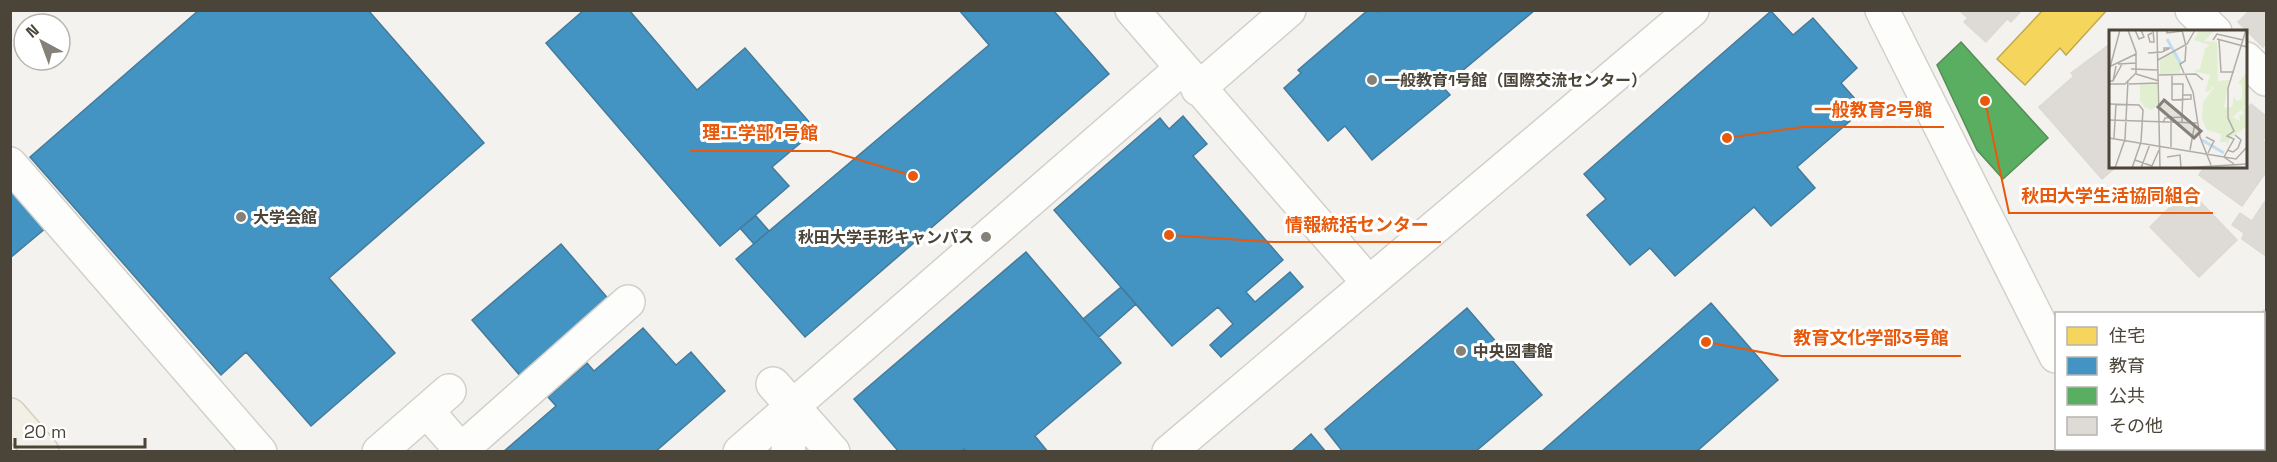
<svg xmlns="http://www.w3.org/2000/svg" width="2277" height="462" viewBox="0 0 2277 462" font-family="'Space Grotesk','Noto Sans JP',sans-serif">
	<rect width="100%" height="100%" fill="#f4f2ee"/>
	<!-- homes -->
	<path fill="#f6d55c" stroke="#c3aa52" stroke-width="1.5" d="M2043,10H2107L2066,55L2060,48L2025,85L1997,59Z"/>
	<!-- schools -->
	<path fill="#4393c3" stroke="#457b9a" stroke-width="1.5" d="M199,10H368L484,143L329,278L395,353L311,426L246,352L221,375L30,157Z
		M584,10H629L697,90L745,48L816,130L772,167L789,186L720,246L546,43Z
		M959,10H1053L1109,74L805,337L736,259L989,45Z
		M1368,10H1376L1378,12L1380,10H1535L1443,87L1450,95L1372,160L1345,126L1328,141L1284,88L1301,73L1298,70Z
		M1771,11L1793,35L1813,18L1857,68L1841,83L1864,109L1797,167L1815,188L1771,226L1754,207L1675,276L1650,248L1630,265L1587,215L1606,199L1584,174Z
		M1183,116L1207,144L1193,156L1283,260L1246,292L1255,302L1290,272L1303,287L1221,357L1210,345L1233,324L1218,307L1172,346L1054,210L1160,118L1169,129Z
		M10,186L46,228L10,258Z
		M756,216L769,231L754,244L740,228Z
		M561,244L611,302L522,378L472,320Z
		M1026,252L1121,363L1035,436L1048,452H966L964,449L960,452H899L854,399Z
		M1121,287L1136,304L1099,337L1083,319Z
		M1711,303L1778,380L1696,452H1541Z
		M1467,308L1542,395L1475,452H1343L1325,429Z
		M643,328L676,365L691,352L725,391L655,452H503L556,406L548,397L587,363L594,371Z
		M1311,434L1326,452H1291Z"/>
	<!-- public -->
	<path fill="#5aae61" stroke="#568e55" stroke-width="1.5" d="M1961,42L2048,138L2003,179L1977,150L1937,65Z"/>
	<!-- building -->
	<path fill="#dedbd6" stroke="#dcd9d4" stroke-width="1.5" d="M1962,10H2022L2011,22L2007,19L1986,42L1964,22L1968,18L1961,12Z
		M2250,10H2266V44L2263,47L2238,22Z
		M2110,44V166H2117L2102,179L2039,107L2074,76L2071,73Z
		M2251,104L2266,116V135L2263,140L2266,143V172L2242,206L2199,175L2205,166H2246V111Z
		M2188,189L2237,240L2199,277L2150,227Z
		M2266,200V256L2242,239L2244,233L2232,225L2240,213L2252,221Z
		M2264,310L2266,312V351L2264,349V314H2261Z"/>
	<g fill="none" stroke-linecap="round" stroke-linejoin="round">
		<!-- minor casing -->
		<g stroke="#d2d0cb" stroke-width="36">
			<path id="minor" d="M1132,10L1369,283
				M1882,10L2056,356
				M2192,10L2215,32
				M2246,59L2266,79
				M1198,89L1289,10
				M10,164L260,452
				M773,384L833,452
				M427,411L461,450L628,302
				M2103,448L2105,452
				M379,452L449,391
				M740,452L1181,69
				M788,452L793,406
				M1169,452L1692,10"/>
		</g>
		<!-- major casing -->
		<g stroke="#d6cebb" stroke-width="36">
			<path id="major" d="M10,415L42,452"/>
		</g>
		<!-- minor -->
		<use href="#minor" stroke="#fdfdfc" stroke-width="33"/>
		<!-- major -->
		<use href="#major" stroke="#f2efe6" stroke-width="33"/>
	</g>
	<!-- markers -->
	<g fill="#868178" stroke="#fff" stroke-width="2">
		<circle cx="1372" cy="80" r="6"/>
		<circle cx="241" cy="217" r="6"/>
		<circle cx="986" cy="237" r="6"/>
		<circle cx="1461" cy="351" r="6"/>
	</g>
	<g text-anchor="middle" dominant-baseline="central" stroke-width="6" stroke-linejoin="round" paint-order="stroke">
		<!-- poi labels -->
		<g font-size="16" font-weight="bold" fill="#4b4439" stroke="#fff" text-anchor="start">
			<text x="1384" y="80">一般教育1号館（国際交流センター）</text>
			<text x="253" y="217">大学会館</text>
			<text x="974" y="237" text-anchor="end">秋田大学手形キャンパス</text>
			<text x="1473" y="351">中央図書館</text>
		</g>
	</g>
	<!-- overview -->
	<g transform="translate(2109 30)">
		<rect width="138" height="138" fill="#f4f2ee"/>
		<path d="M90,0H106L95,11L108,12L109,51L120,50L115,78L123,77L125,67L128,71L133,69V55L129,53L138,42V74L124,87L131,91L130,85L135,84L132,80L138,76L137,97L121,108L118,117V112H111L112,104L98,100L93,89L94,72L105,58L102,56L103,60L96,62L101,45L84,41L91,39L96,19L100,15L85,10ZM64,21L72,38L70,43L51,44V31ZM31,54H48V76L42,80L32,75L36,76L31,71Z" fill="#e1eecf"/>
		<path fill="none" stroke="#c0ddf1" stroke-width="3" d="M58,9L72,34M93,110L115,123"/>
		<path fill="none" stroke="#b0aca6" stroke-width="1.5" d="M26,0L30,9L35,7L32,0M48,0L51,138M58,0V3L73,1M73,0L77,16L76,31L71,34L75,43M43,3L39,5L41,12H45L44,0M108,9L138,17M104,10L108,4L134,10M110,10L112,42H125M39,23L53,22L61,18H55V21M49,30L78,14L86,0M9,34L27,33M0,37L27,24M22,39L49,40M0,41L11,0M27,44L50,51M76,44L84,62L91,107L102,135M50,45L87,44L94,50M0,51H4L7,36M4,51L13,34M0,54H16L27,43V22L19,0M20,54L49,53M63,54H74L73,93M63,70L82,69V65H74M63,70V44M0,74L30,75L34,80L32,112L23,138M0,90L88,93M54,93L56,88L73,87M97,107L105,111L99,123M0,108L127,129L138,117M5,108L7,74M62,117V86M81,120L86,93M118,120L124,122L129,118L132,110L126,105M58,127L71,125L72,138M26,130L43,136M125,134L115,127L125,109L118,106L125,101L119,88V58L137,0M6,138L16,109L19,50M32,138L41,114M42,138L50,120M72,138L138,134"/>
		<path fill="#868178" fill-opacity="0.15" stroke="#868178" stroke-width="3" d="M55,70L92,101L85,108L49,77Z"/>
		<rect width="138" height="138" fill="none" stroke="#4b4439" stroke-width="3"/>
	</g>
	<!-- callouts -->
	<path fill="none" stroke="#e8590c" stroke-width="2" d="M1727 138L1802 127H1944M913 176L830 151H690M1985 101L2009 213H2213M1169 235L1273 242H1441M1706 342L1782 356H1961"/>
	<g fill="#e8590c" stroke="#fff" stroke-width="2">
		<circle cx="1727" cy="138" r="6"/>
		<circle cx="913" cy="176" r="6"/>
		<circle cx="1985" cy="101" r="6"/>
		<circle cx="1169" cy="235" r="6"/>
		<circle cx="1706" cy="342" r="6"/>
	</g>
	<g font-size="18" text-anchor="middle" font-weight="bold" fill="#e8590c" stroke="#fff" stroke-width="6" stroke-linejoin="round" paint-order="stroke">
		<text x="1873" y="116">一般教育2号館</text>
		<text x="760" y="139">理工学部1号館</text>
		<text x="2111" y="202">秋田大学生活協同組合</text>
		<text x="1357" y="231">情報統括センター</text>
		<text x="1871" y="344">教育文化学部3号館</text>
	</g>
	<!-- border -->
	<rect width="2277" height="462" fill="none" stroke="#4b4439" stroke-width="24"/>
	<!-- legend -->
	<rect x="2055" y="312" width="210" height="138" fill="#ffffff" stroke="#b7b4b0" stroke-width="1.5"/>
	<rect x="2067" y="327" width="30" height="18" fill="#f6d55c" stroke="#b7b4b0" stroke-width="1.5"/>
	<text x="2109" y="342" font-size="18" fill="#4b4439">住宅</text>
	<rect x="2067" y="357" width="30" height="18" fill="#4393c3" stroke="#b7b4b0" stroke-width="1.5"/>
	<text x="2109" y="372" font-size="18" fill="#4b4439">教育</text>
	<rect x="2067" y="387" width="30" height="18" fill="#5aae61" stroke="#b7b4b0" stroke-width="1.5"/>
	<text x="2109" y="402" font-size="18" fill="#4b4439">公共</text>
	<rect x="2067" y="417" width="30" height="18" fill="#dedbd6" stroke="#b7b4b0" stroke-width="1.5"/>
	<text x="2109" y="432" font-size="18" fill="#4b4439">その他</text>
	<!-- north arrow -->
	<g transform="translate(42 42) rotate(319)"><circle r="28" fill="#ffffff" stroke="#b7b4b0" stroke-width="1.5"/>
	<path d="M0-4.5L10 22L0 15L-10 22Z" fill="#868178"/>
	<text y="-9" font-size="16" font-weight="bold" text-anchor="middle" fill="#4b4439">N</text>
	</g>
	<!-- scale -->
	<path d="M15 438v9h130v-9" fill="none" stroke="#4b4439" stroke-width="3"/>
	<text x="24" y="438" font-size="18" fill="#4b4439" stroke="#ffffff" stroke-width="4.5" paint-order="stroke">20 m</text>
</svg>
